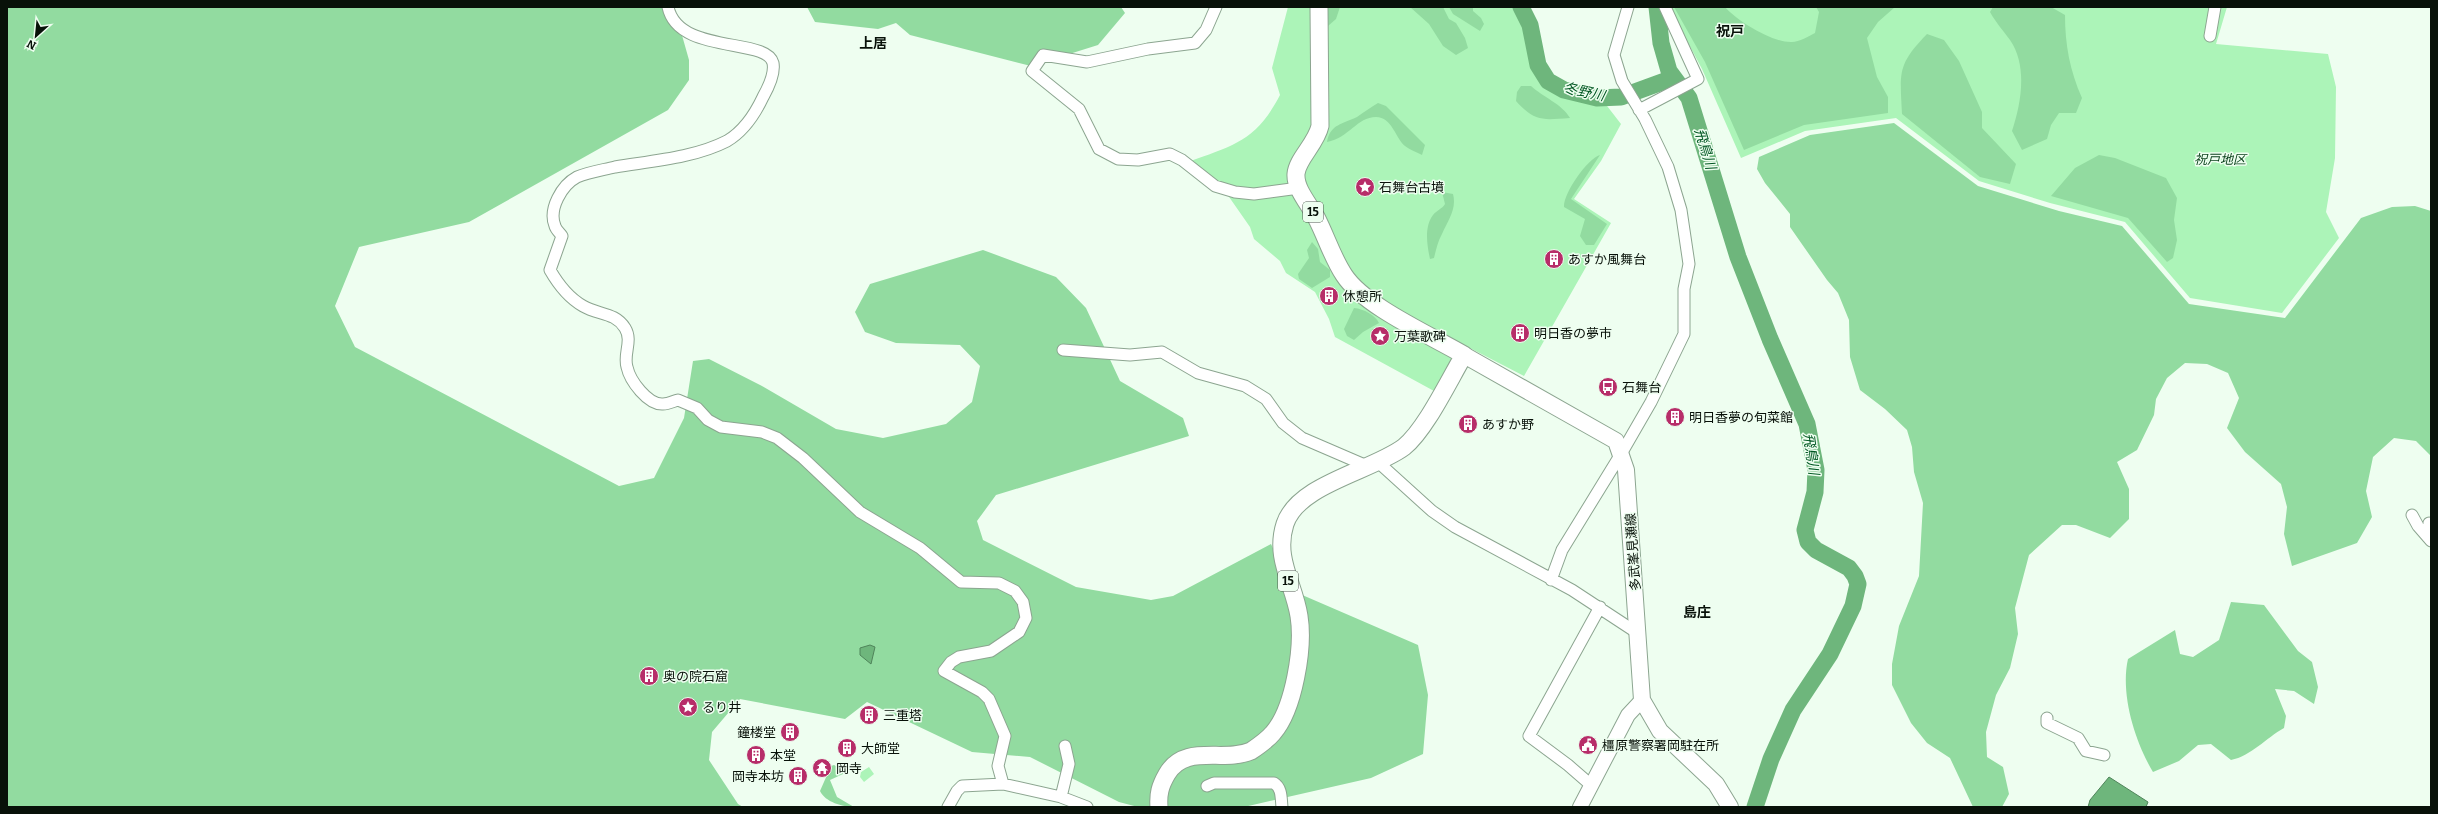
<svg xmlns="http://www.w3.org/2000/svg" width="2438" height="814" viewBox="0 0 2438 814" font-family="Bitter,'Noto Sans JP',serif">
	<rect width="100%" height="100%" fill="#eefef0"/>
	<!-- green -->
	<path fill="#acf4b8" d="M1288,7H1514C1522,12 1525,21 1527,30C1529,41 1530,53 1533,64C1541,95 1577,101 1604,102L1621,124L1601,161L1574,199L1611,223L1524,376L1464,345L1441,384L1434,391L1335,337L1329,319L1315,292L1286,273L1280,261L1254,239L1250,227L1227,194L1188,162C1234,145 1256,141 1280,95L1272,68Z
		M1669,7H2227L2216,44L2328,54L2336,87L2335,158L2326,212L2339,238L2282,313L2190,298L2125,222L2050,203L1979,181L1896,118L1805,131L1741,158L1702,69Z
		M869,767L874,774L864,782L860,777L861,772Z"/>
	<!-- forest -->
	<path fill="#92dba0" d="M7,7H674L689,60V80L668,110L469,222L359,247L335,306L355,347L619,486L654,478L684,418L693,361L709,359L762,386L836,429L883,438L946,424L972,402L980,366L960,345L896,343L865,332L855,312L870,284L983,250L1056,277L1086,308L1120,381L1183,418L1189,436L996,495L977,521L983,540L1076,587L1151,600L1173,596L1271,544L1293,591L1418,645L1428,695L1423,754L1371,778L1244,807H1138L1119,802L1030,757L972,752L867,702L845,719L740,699L712,732L709,760L738,804L743,807H7Z
		M807,7H1121L1125,13L1098,45L1031,66L910,35L896,23L878,29L815,22Z
		M1327,7H1340L1336,19L1328,26Z
		M1410,7H1443L1449,19L1456,23L1465,38L1468,48L1456,55L1443,46L1429,24Z
		M1449,7H1473V11L1481,18L1484,24L1480,31L1453,14Z
		M1674,7H1725C1737,21 1773,43 1792,42C1799,42 1809,36 1815,33L1819,12L1816,7H1895L1878,22L1867,38L1877,77L1888,97V113L1804,125L1744,150L1705,62Z
		M1993,7H2051L2065,15C2065,45 2070,71 2082,98L2076,113H2059L2051,125L2047,139L2022,150L2012,131C2021,104 2028,66 2010,40C2003,30 1996,23 1990,12Z
		M1927,34L1944,40L1959,61L1982,112V128L2016,164L2010,184L1980,177L1902,114C1900,72 1897,65 1927,34Z
		M1521,86H1531C1543,97 1562,104 1570,118C1542,120 1535,122 1516,101L1517,92Z
		M1378,103L1386,106L1425,145L1422,155C1417,152 1410,150 1405,146C1396,139 1392,117 1376,117C1357,117 1349,138 1327,142C1330,124 1343,124 1357,117C1364,112 1371,107 1378,103Z
		M1894,123L1978,186L2059,211L2122,226L2189,304L2285,318L2361,218L2392,207L2415,206L2431,211V456L2416,441L2394,438L2373,457L2366,491L2372,517L2357,543L2292,566L2284,534L2287,507L2281,484L2245,452L2227,428L2239,398L2228,373L2207,364L2185,363L2167,378L2156,399L2154,415L2137,450L2117,462L2129,489V519L2110,538L2076,525H2062L2029,555L2015,608L2018,634L2010,668L1996,695L1986,732L1987,757L2003,767L2009,794L2002,807H1973L1950,758L1927,743L1911,723L1892,685V664L1899,626L1919,576L1923,503L1914,472L1912,447L1907,430L1885,409L1860,390L1850,357L1849,320L1838,293L1827,280L1790,227V214L1765,183L1757,169L1759,157L1810,135Z
		M1600,155L1571,199L1607,224L1594,245H1586L1580,236L1585,219L1564,207C1563,194 1587,159 1600,155Z
		M2099,155L2115,158L2166,178L2177,198L2174,220L2177,240L2173,258L2167,262L2128,218L2051,196L2075,168Z
		M1442,192L1453,194C1457,209 1448,220 1442,234C1438,241 1436,250 1434,258L1430,259C1427,245 1424,227 1433,215C1437,210 1442,209 1445,204Z
		M1312,242L1318,249L1320,262L1330,270V277L1312,288L1299,279L1298,274L1309,258L1307,250Z
		M1354,308C1364,309 1375,315 1379,323L1363,332L1354,340L1347,336L1344,329Z
		M2231,602L2264,605L2298,651L2312,662L2318,687L2314,704L2294,691L2275,689L2286,716L2284,728C2266,738 2251,756 2231,760L2211,744L2198,745L2179,761L2153,772C2135,742 2120,694 2128,659L2175,630L2180,654L2193,657L2219,640Z
		M834,765L843,770V774L830,780L837,797L854,807C843,807 825,802 820,791L831,766Z"/>
	<!-- water -->
	<path fill="#6eb67c" stroke="#4f845a" d="M870,645L875,647L871,664L860,655V648Z
		M2109,777L2148,802L2146,807H2088L2090,800Z"/>
	<g fill="none" stroke-linecap="round" stroke-linejoin="round">
		<!-- river -->
		<path stroke="#6eb67c" stroke-width="17" d="M1521,7L1530,25L1538,65L1548,81L1564,90L1597,98L1621,97L1673,78
			M1657,7L1661,43L1669,71L1689,98L1738,257L1770,339L1807,424L1816,470L1815,492L1805,530L1808,542L1816,550L1849,568L1855,576L1858,584L1853,606L1830,654L1793,710L1771,759L1755,807"/>
		<!-- minor casing -->
		<g stroke="#8ca590" stroke-width="13">
			<path id="minor" d="M668,7C678,55 767,37 773,63C775,73 768,88 763,97C755,114 744,131 727,141C694,158 651,161 615,167C603,170 589,172 577,177C562,185 548,209 555,226C556,230 560,233 562,236L550,270C558,284 569,298 583,306C598,315 615,312 625,328C633,341 623,354 627,367C630,381 648,405 663,404C668,404 674,401 678,400L697,408L708,420L721,427L762,432L777,438L803,458L860,512L920,548L961,582L999,583L1015,591L1023,602L1026,618L1019,632L991,651L959,657L951,662L944,671L982,692L989,699L1005,736L998,766L1003,784
				M1216,7L1206,30L1195,43L1148,49L1087,62L1043,55L1032,71L1079,109L1099,149L1118,159L1138,160L1170,154L1182,160L1215,186L1235,192L1254,194L1299,188
				M2210,36L2215,7
				M1639,110L1698,79L1665,7
				M1063,350L1130,355L1162,352L1198,373L1245,386L1266,399L1283,423L1302,438L1367,466
				M1379,463L1432,511L1455,527L1572,590L1639,634
				M2412,515L2418,526L2431,541
				M2429,523L2431,528
				M1551,580L1562,550L1621,454L1651,402L1684,334V289L1689,264L1681,210L1668,167L1645,119L1622,81L1614,55L1628,7
				M2047,718V723L2078,738L2086,751L2104,755
				M1591,785L1568,765L1529,736L1600,607
				M1207,786L1214,783H1274C1282,788 1281,798 1282,807
				M1061,797L1069,764L1065,746
				M948,807L957,791L962,786L1003,784L1061,797L1087,807"/>
		</g>
		<!-- tertiary casing -->
		<g stroke="#8ca590" stroke-width="16">
			<path id="tertiary" d="M1580,807L1628,715L1642,700"/>
		</g>
		<!-- secondary casing -->
		<g stroke="#8ca590" stroke-width="18">
			<path id="secondary" d="M1464,355L1616,441L1626,470L1642,700L1660,731L1716,784L1730,807"/>
		</g>
		<!-- primary casing -->
		<g stroke="#8ca590" stroke-width="19">
			<path id="primary" d="M1159,807C1158,794 1160,786 1167,774C1185,743 1223,763 1251,751C1257,747 1268,739 1273,733C1294,709 1304,647 1299,616C1294,584 1274,558 1285,524C1298,484 1372,471 1404,447C1426,429 1449,380 1464,355C1430,335 1364,306 1344,275C1332,257 1326,236 1316,217C1309,204 1295,189 1296,174C1297,159 1316,144 1320,126L1319,7"/>
		</g>
		<!-- minor -->
		<use href="#minor" stroke="#fff" stroke-width="11"/>
		<!-- tertiary -->
		<use href="#tertiary" stroke="#fff" stroke-width="14"/>
		<!-- secondary -->
		<use href="#secondary" stroke="#fff" stroke-width="16"/>
		<!-- primary -->
		<use href="#primary" stroke="#fff" stroke-width="17"/>
	</g>
	<!-- icons -->
	<defs>
		<g id="sight-disc" transform="scale(1)"><circle r="9.5" fill="#b72d69" stroke="#eefef0"/><path d="M0-6L1.8-2.2L6-1.7L2.9 1.2L3.7 5.4L0 3.3L-3.7 5.4L-2.9 1.2L-6-1.7L-1.8-2.2Z" fill="#fff"/></g>
		<g id="building-disc" transform="scale(1)"><circle r="9.5" fill="#b72d69" stroke="#eefef0"/><path d="M-4-6H4V6H1V3H-1V6H-4ZM-2.5-4.3h1.7v1.8h-1.7ZM.8-4.3h1.7v1.8H.8ZM-2.5-1h1.7V.8h-1.7ZM.8-1h1.7V.8H.8Z" fill="#fff"/></g>
		<g id="bus-disc" transform="scale(1)"><circle r="9.5" fill="#b72d69" stroke="#eefef0"/><path d="M-5-6H5V4H4V6H2V4H-2V6H-4V4H-5ZM-3.5-4V0h7V-4ZM-3.5 1.2v1.5H-2V1.2ZM2 1.2v1.5H3.5V1.2Z" fill="#fff"/></g>
		<g id="civic-disc" transform="scale(1)"><circle r="9.5" fill="#b72d69" stroke="#eefef0"/><path d="M-.6-6.5H3V-4.5H.6V-3L4-1V1h2V6H-6V1h2V-1L-.6-3ZM-1.2 2.5V6h2.4V2.5Z" fill="#fff"/></g>
		<g id="temple-disc" transform="scale(1)"><circle r="9.5" fill="#b72d69" stroke="#eefef0"/><path d="M0-6L5-2H3V0L6.5 2.5H4V6H1.5V3h-3V6H-4V2.5H-6.5L-3 0V-2H-5Z" fill="#fff"/></g>
	</defs>
	<g fill-rule="evenodd">
		<use href="#sight-disc" x="1365" y="187"/>
		<use href="#building-disc" x="1554" y="259"/>
		<use href="#building-disc" x="1329" y="296"/>
		<use href="#building-disc" x="1520" y="333"/>
		<use href="#sight-disc" x="1380" y="336"/>
		<use href="#bus-disc" x="1608" y="387"/>
		<use href="#building-disc" x="1675" y="417"/>
		<use href="#building-disc" x="1468" y="424"/>
		<use href="#building-disc" x="649" y="676"/>
		<use href="#sight-disc" x="688" y="707"/>
		<use href="#building-disc" x="869" y="715"/>
		<use href="#building-disc" x="790" y="732"/>
		<use href="#civic-disc" x="1588" y="745"/>
		<use href="#building-disc" x="847" y="748"/>
		<use href="#building-disc" x="756" y="755"/>
		<use href="#temple-disc" x="822" y="768"/>
		<use href="#building-disc" x="798" y="776"/>
	</g>
	<g text-anchor="middle" dominant-baseline="central" stroke-width="3" stroke-linejoin="round" paint-order="stroke">
		<!-- shield labels -->
		<g fill="#eefef0" stroke="#4d584e" stroke-width="1">
			<rect x="1303" y="202" width="20" height="20" rx="3"/>
			<rect x="1278" y="571" width="20" height="20" rx="3"/>
		</g>
		<g font-size="12" font-weight="bold" fill="#081109">
			<text x="1313" y="212">15</text>
			<text x="1288" y="581">15</text>
		</g>
		<!-- park labels -->
		<g font-size="13" font-style="italic" fill="#0b421c" stroke="#eefef0">
			<text x="2220" y="159">祝戸地区</text>
		</g>
		<!-- poi labels -->
		<g font-size="13" fill="#081109" stroke="#eefef0" text-anchor="start">
			<text x="1379" y="187">石舞台古墳</text>
			<text x="1568" y="259">あすか風舞台</text>
			<text x="1343" y="296">休憩所</text>
			<text x="1534" y="333">明日香の夢市</text>
			<text x="1394" y="336">万葉歌碑</text>
			<text x="1622" y="387">石舞台</text>
			<text x="1689" y="417">明日香夢の旬菜館</text>
			<text x="1482" y="424">あすか野</text>
			<text x="663" y="676">奥の院石窟</text>
			<text x="702" y="707">るり井</text>
			<text x="883" y="715">三重塔</text>
			<text x="776" y="732" text-anchor="end">鐘楼堂</text>
			<text x="1602" y="745">橿原警察署岡駐在所</text>
			<text x="861" y="748">大師堂</text>
			<text x="770" y="755">本堂</text>
			<text x="836" y="768">岡寺</text>
			<text x="784" y="776" text-anchor="end">岡寺本坊</text>
		</g>
		<!-- street labels -->
		<g font-size="13" fill="#081109" stroke="#eefef0">
			<text transform="translate(1633 552) rotate(-94)">多武峯見瀬線</text>
		</g>
		<!-- neighbourhood labels -->
		<g font-size="14" font-weight="bold" fill="#081109" stroke="#eefef0">
			<text x="1730" y="31">祝戸</text>
			<text x="873" y="43">上居</text>
			<text x="1697" y="612">島庄</text>
		</g>
		<!-- water labels -->
		<g font-size="14" font-style="italic" fill="#005722" stroke="#eefef0">
			<text transform="translate(1584 92) rotate(12)">冬野川</text>
			<text transform="translate(1705 149) rotate(73)">飛鳥川</text>
			<text transform="translate(1811 454) rotate(82)">飛鳥川</text>
		</g>
	</g>
	<!-- border -->
	<rect width="2438" height="814" fill="none" stroke="#081109" stroke-width="16"/>
	<!-- north arrow -->
	<g transform="translate(36 36) rotate(207)" stroke="#eefef0" stroke-width="3" paint-order="stroke">
	<path d="M0-3L7 15L0 10L-7 15Z" fill="#081109"/>
	<text y="-6" font-size="11" font-weight="bold" text-anchor="middle" fill="#081109">N</text>
	</g>
</svg>
